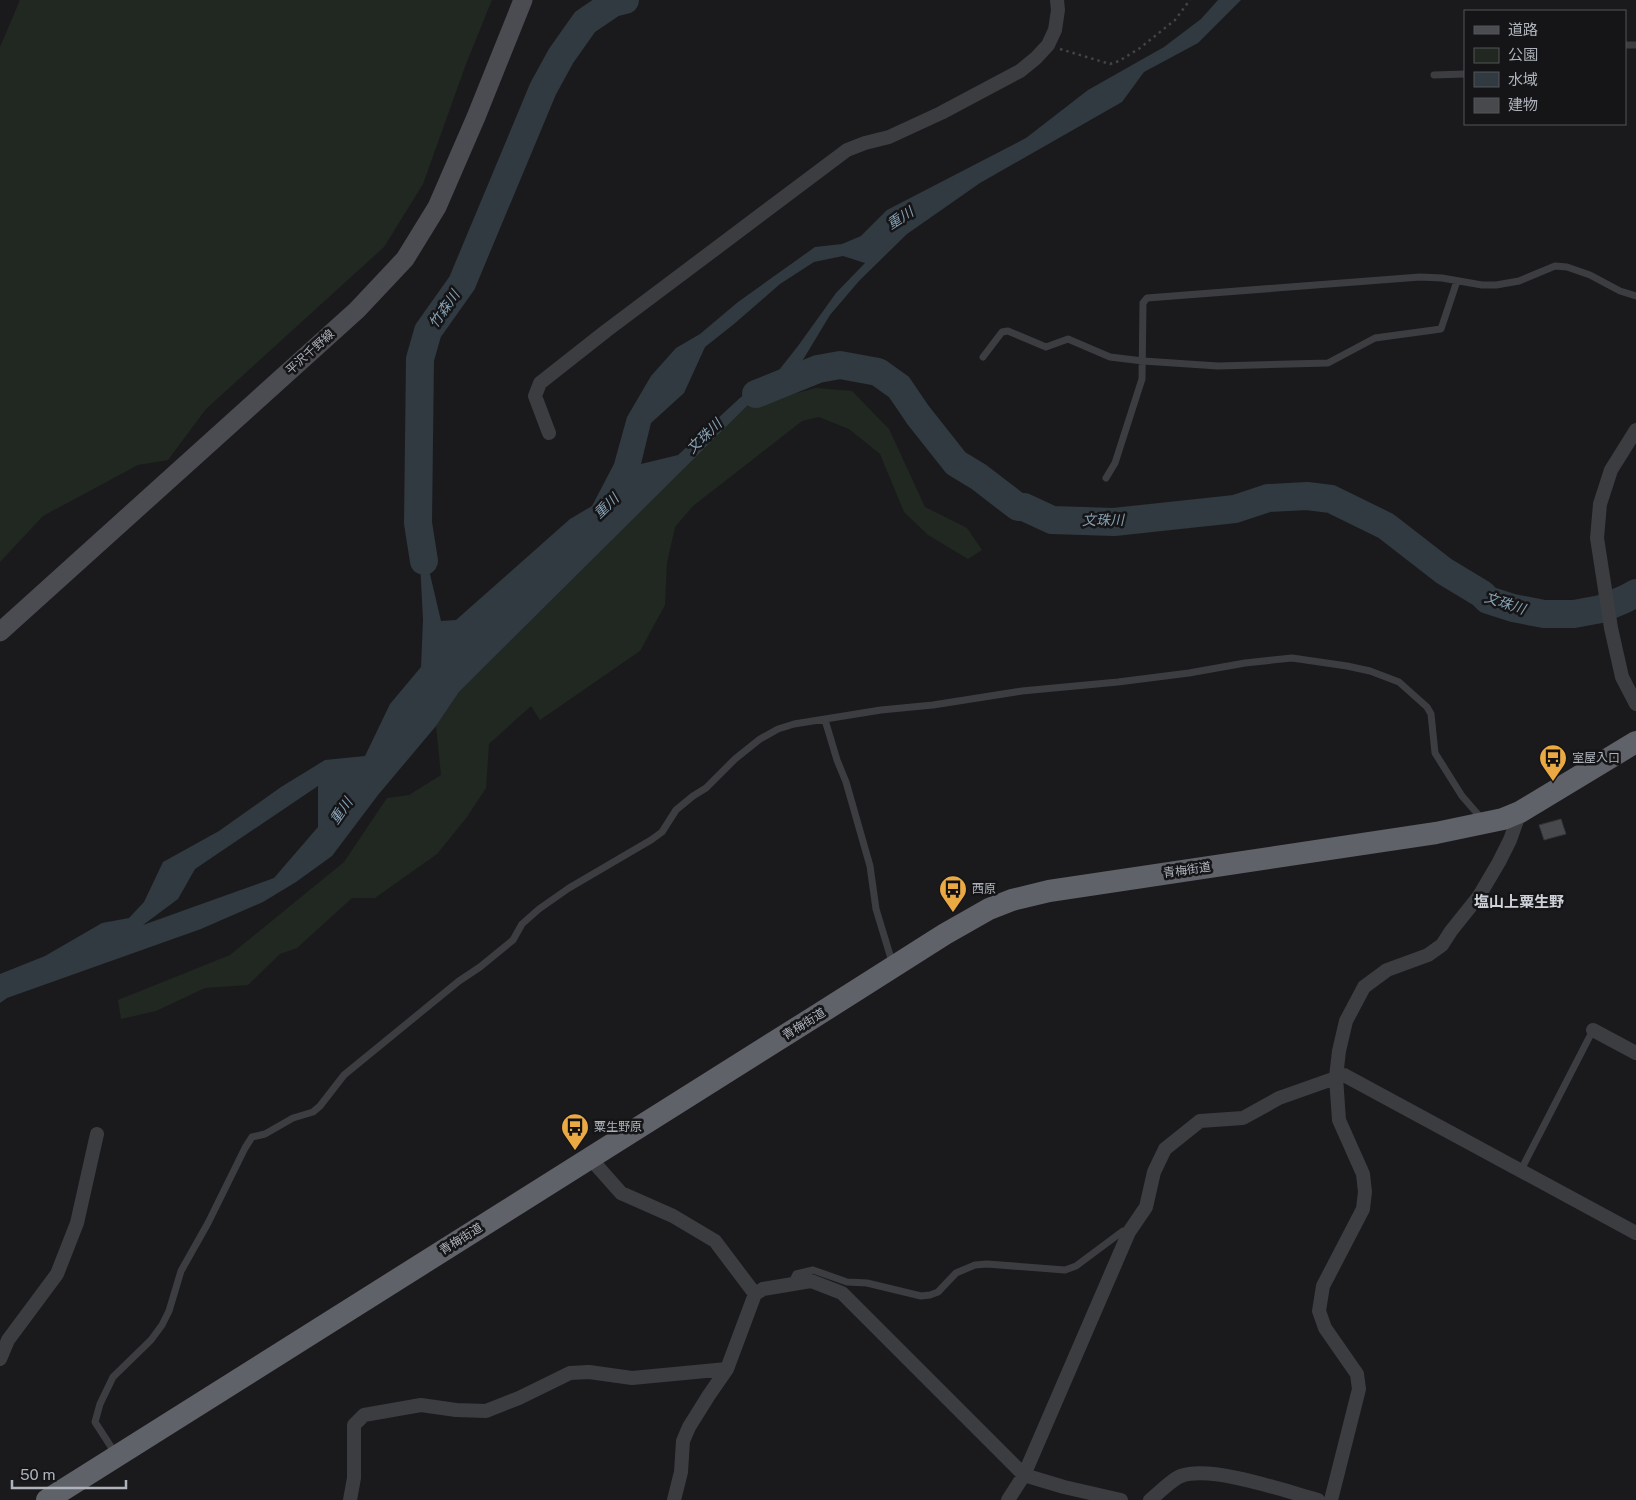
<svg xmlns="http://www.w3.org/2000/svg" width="1636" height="1500" viewBox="0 0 1636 1500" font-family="'Public Sans','Noto Sans JP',sans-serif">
	<rect width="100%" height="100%" fill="#1a1a1d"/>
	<!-- green -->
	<path fill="#202821" d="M20,0H492L466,64L423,184L384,247L206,409L168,460L138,465L43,516L0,562V47Z
		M816,388L852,391L889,429L925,507L967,528L982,550L968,559L928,535L904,512L880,454L849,429L819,417L802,421L693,506L675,527L667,563L665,605L640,651L540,720L531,706L489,744L486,788L467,817L437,854L375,898H352L297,948L280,954L248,985L205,988L156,1011L121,1019L118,1000L230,955L344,862L387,798L409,795L441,775L436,726L459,692L747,406Z"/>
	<!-- water -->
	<path fill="#303a40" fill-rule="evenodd" d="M1218,0H1241L1198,43L1144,72L1122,102L980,183L907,234L859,281L830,315L798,368L783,389L747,406L459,692L436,726L378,795L332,856L296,882L263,902L201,929L7,998L0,1003V974L45,956L102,923L129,918L144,902L163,862L219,831L281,787L325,760L365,756L390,704L421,667L423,620L418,523L441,621L456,620L570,519L592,506L614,464L627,417L651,376L676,348L700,334L738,302L815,247L842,244L861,236L887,210L1026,138L1088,90L1164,47L1201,19ZM843,256L865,263L836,293L798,346L768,384L741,397L678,455L641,464L651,423L684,393L705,347L734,324L780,284L814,262ZM318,786V827L274,878L143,925L178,899L195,869Z"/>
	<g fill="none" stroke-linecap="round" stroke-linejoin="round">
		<!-- river -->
		<path stroke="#303a40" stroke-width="28" d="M756,394L818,369L840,365L878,372L899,387L918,415L956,463L979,477L1018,507H1024L1052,520L1114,522L1235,509L1268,498L1307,496L1331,499L1386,526L1444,571L1482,594L1488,600L1513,608L1544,614H1574L1601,609L1625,599L1636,593
			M424,561L418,523L420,359L428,331L462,283L543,89L561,56L585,22L613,3L625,0"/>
	</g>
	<!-- building -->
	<path fill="#47494d" stroke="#343538" d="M1561,819L1566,834L1544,840L1539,825Z"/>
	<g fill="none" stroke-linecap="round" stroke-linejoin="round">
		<!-- path -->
		<path stroke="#424448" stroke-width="2.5" stroke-dasharray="2.5 4" stroke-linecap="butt" d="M1060,49L1110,64L1119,61L1140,48L1175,20L1190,0"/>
		<!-- service -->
		<path stroke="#3c3d41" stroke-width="7" d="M1625,45H1636
			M1434,75L1465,74
			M983,357L1002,332L1008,331L1046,347L1068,339L1110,357L1143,361L1218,366L1328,363L1375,338L1441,329L1457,281
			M1106,478L1115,463L1142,379L1143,303L1147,298L1420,277L1442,278L1482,285H1496L1519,281L1555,266L1567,267L1590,275L1620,291L1636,296
			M825,720L837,760L846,782L870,866L876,909L893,965
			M1521,1170L1593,1030
			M791,1284L796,1274L813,1270L847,1282L867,1283L921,1296L930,1295L938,1292L956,1273L975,1265L987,1264L1065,1270L1076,1266L1123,1231L1129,1232
			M115,1453L95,1422L100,1404L113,1377L151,1340L162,1325L169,1311L181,1271L208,1223L245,1148L252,1137L265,1134L293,1118L313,1112L320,1106L344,1075L459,981L480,967L513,940L522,924L539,909L569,888L651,840L662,832L676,810L693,796L706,788L735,759L760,739L778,729L794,724L881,710L933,705L1022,691L1118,682L1189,673L1245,663L1292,658L1347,666L1370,671L1399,682L1427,707L1431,714L1435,753L1462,796L1482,819"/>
		<!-- minor -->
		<path stroke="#3c3d41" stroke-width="14" d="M1636,430L1611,470L1600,504L1597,538L1611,628L1622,677L1636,704
			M549,433L535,396L540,383L606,331L847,150L865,143L889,137L941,113L1020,71L1036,58L1048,45L1055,30L1058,10L1057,0
			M1593,1030L1636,1053
			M590,1158L621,1193L673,1216L715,1241L755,1294
			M0,1359L8,1340L57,1274L77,1223L97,1134
			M350,1500L354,1478V1425L364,1415L421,1405L456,1410L486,1411L519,1398L570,1373L589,1372L632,1378L727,1369
			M674,1500L681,1472L683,1441L689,1427L709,1395L727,1369L755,1294L763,1289L811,1281L842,1293L1024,1475L1064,1487L1121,1500
			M1008,1500L1024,1475L1129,1232L1146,1207L1154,1172L1165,1149L1200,1121L1243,1118L1279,1098L1344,1075L1636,1233
			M1150,1500C1158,1494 1172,1479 1181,1476C1212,1465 1285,1491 1318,1500
			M1331,1500L1359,1389L1357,1374L1325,1328L1319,1311L1323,1286L1363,1209L1365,1192L1363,1174L1339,1120L1336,1077L1339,1051L1346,1021L1364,987L1387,970L1428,955L1442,945L1451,931L1479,896L1499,862L1510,840L1520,812"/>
		<!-- secondary -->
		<path stroke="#4a4c51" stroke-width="19" d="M0,632L357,310L405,259L437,207L476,117L523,0"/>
		<!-- trunk -->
		<path stroke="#606269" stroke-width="22" d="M47,1500L811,1019L945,934L989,909L1012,900L1049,891L1436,833L1503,819L1520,812L1636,742"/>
	</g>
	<!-- icons -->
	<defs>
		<g id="bus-pin" transform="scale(1.4375)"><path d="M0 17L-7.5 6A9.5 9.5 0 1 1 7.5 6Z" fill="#eba944" stroke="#151518"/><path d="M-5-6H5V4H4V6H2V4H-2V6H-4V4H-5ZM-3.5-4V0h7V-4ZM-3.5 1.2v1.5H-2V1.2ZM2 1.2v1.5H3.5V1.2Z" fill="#111"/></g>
	</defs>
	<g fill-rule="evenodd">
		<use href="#bus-pin" x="1553" y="758"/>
		<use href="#bus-pin" x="953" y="889"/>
		<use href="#bus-pin" x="575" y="1127"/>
	</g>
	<g text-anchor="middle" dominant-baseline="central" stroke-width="5" stroke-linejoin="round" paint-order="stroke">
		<!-- street labels -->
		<g font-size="12" fill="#aeb3bb" stroke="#151518">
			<text transform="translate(310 352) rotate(-42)">平沢千野線</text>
			<text transform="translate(1187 870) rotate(-8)">青梅街道</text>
			<text transform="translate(804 1024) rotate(-32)">青梅街道</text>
			<text transform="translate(461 1239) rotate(-32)">青梅街道</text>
		</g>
		<!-- poi labels -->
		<g font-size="12" fill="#aeb3bb" stroke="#151518" text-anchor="start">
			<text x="1572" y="758">室屋入口</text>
			<text x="972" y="889">西原</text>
			<text x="594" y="1127">粟生野原</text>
		</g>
		<!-- water labels -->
		<g font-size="14" font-style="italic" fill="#87a2b4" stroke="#151518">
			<text transform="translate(900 218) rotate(-33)">重川</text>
			<text transform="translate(444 309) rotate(-55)">竹森川</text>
			<text transform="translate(704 436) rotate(-44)">文珠川</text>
			<text transform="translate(606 506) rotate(-44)">重川</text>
			<text transform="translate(1103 520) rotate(-1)">文珠川</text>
			<text transform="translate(1505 603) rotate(18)">文珠川</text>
			<text transform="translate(341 811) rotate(-55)">重川</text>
		</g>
		<!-- quarter labels -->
		<g font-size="15" font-weight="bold" fill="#ced1d8" stroke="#151518">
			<text x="1519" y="901">塩山上粟生野</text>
		</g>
	</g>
	<!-- legend -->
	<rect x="1464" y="10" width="162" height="115" fill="#151518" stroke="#525459"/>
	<rect x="1474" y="26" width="25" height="8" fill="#4a4c51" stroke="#525459"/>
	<text x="1508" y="35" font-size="15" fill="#aeb3bb">道路</text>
	<rect x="1474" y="48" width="25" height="15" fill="#202821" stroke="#525459"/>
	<text x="1508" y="60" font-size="15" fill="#aeb3bb">公園</text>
	<rect x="1474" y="72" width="25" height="15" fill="#303a40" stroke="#525459"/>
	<text x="1508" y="85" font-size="15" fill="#aeb3bb">水域</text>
	<rect x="1474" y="98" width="25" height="15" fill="#47494d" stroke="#525459"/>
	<text x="1508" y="110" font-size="15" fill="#aeb3bb">建物</text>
	<!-- scale -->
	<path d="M12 1480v8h114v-8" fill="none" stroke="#aeb3bb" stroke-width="2.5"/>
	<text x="20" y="1480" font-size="15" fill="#aeb3bb" stroke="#151518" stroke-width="4" paint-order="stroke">50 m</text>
</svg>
